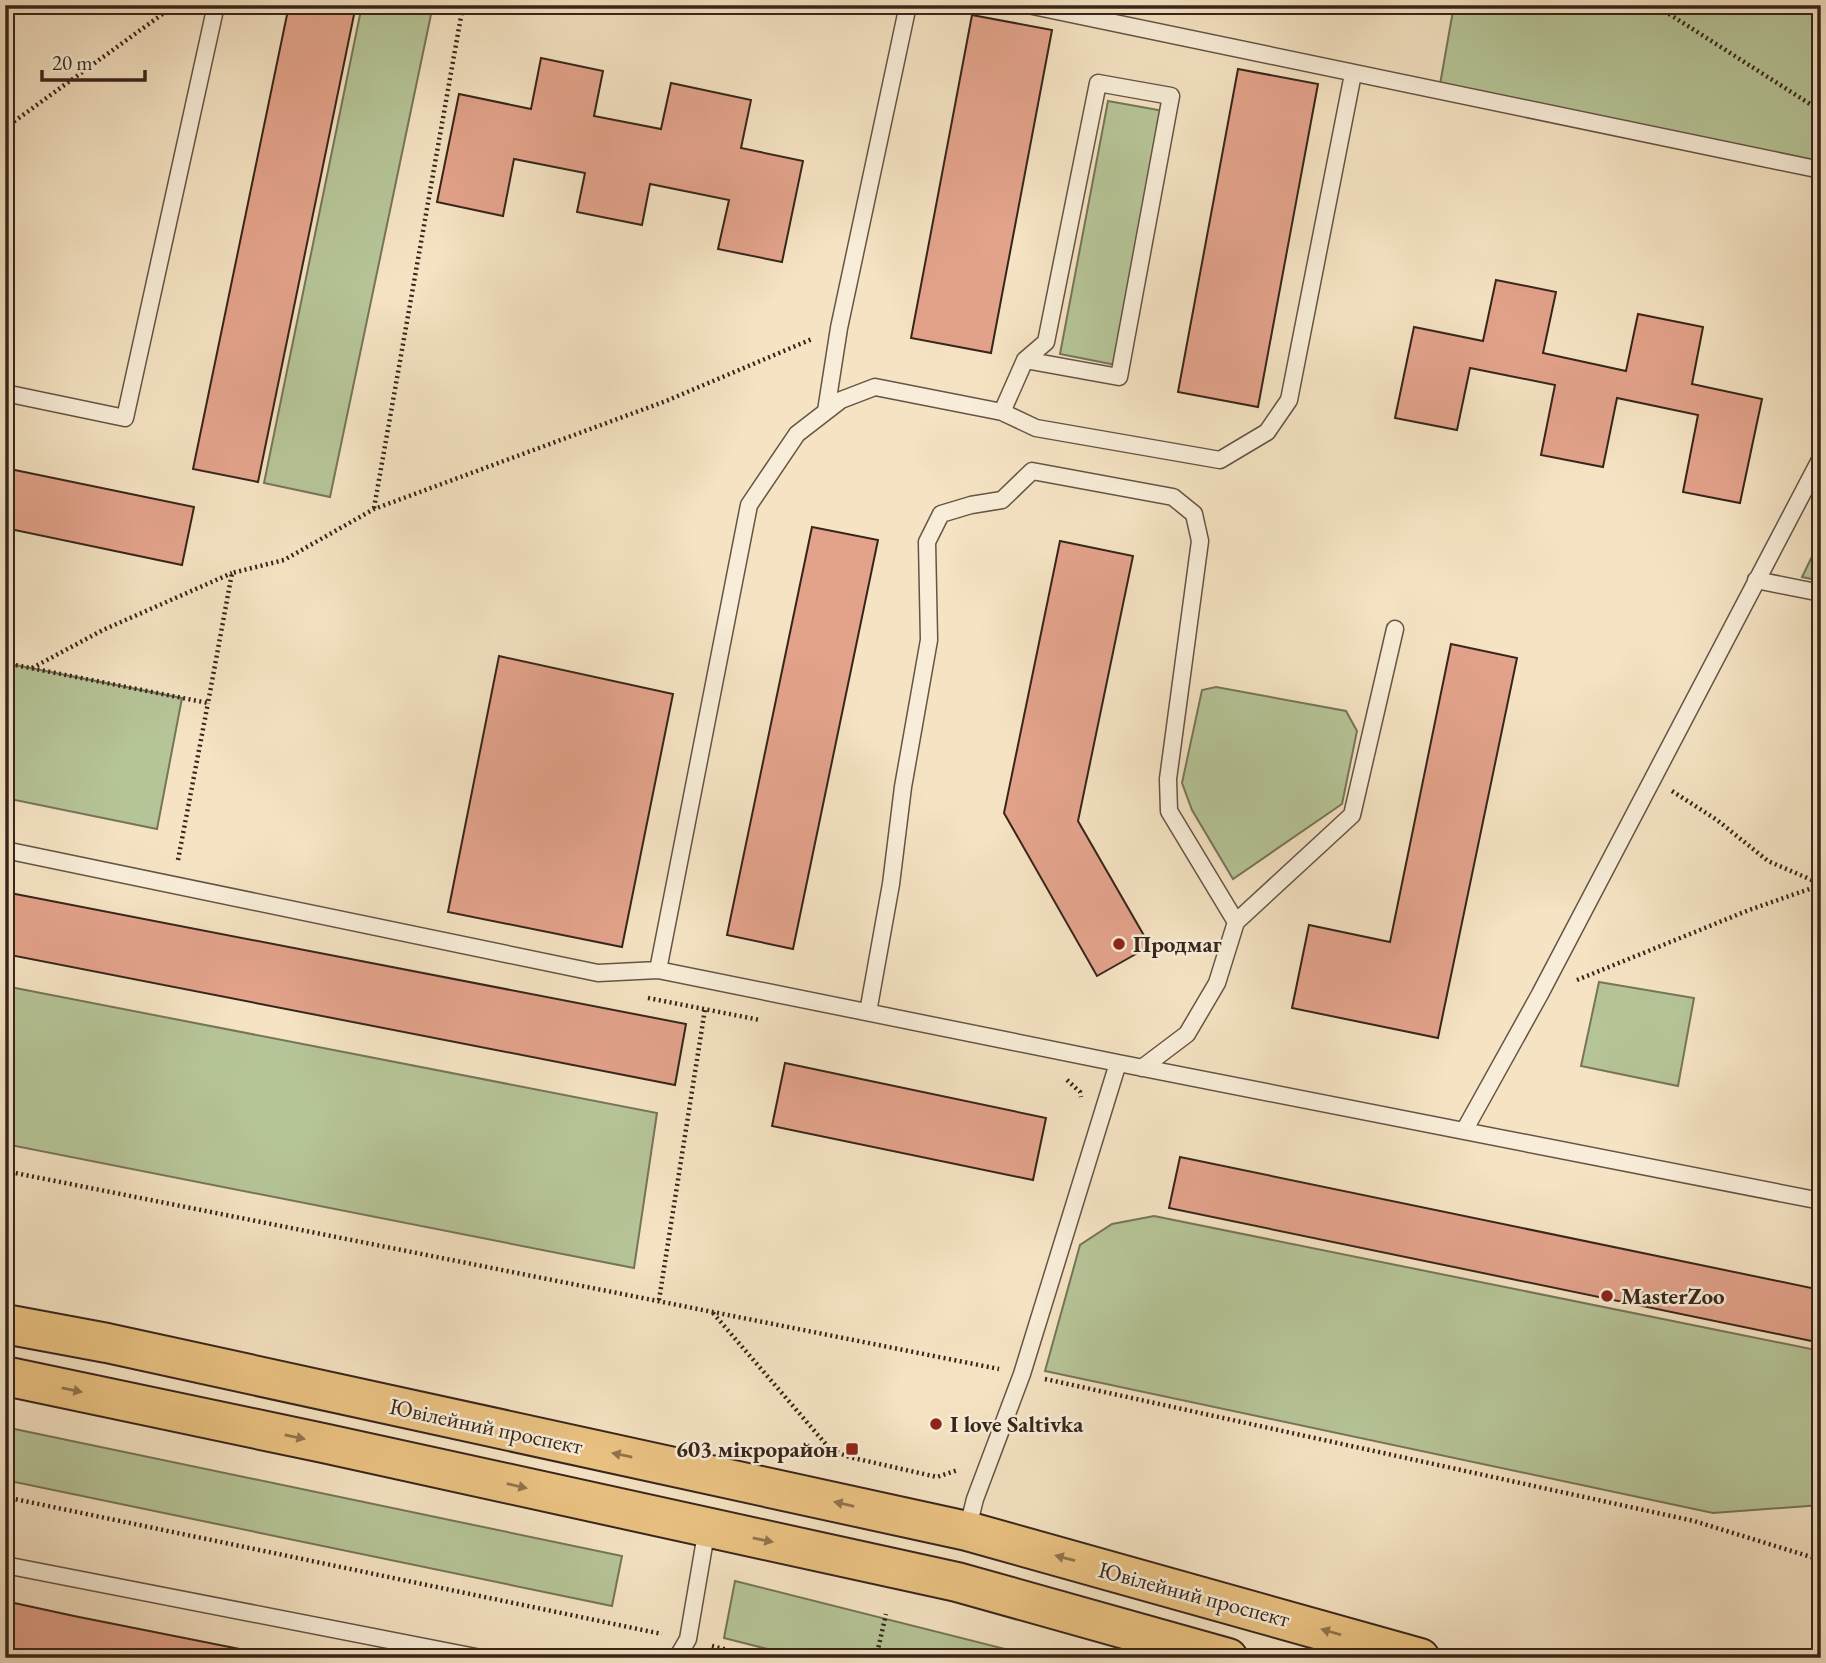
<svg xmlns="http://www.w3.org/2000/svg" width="1826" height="1663" viewBox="0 0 1826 1663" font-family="'EB Garamond',serif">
	<rect width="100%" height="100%" fill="#f5e3c3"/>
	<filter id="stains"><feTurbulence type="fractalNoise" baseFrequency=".00286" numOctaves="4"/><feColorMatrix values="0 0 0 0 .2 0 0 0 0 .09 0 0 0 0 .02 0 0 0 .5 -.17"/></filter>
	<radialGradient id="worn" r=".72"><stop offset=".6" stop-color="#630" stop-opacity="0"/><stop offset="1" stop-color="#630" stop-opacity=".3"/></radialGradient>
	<!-- green -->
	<path fill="#b6c598" stroke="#76755a" stroke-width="2" d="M362,5H433L330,497L264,483Z
		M1454,5H1821V168L1439,90Z
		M1108,101L1164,111L1116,365L1060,354Z
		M1821,538V581L1802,577Z
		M5,663L182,698L157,829L5,798Z
		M1216,687L1346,711L1357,731L1342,804L1233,879L1192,810L1182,783L1202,690Z
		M1599,982L1694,998L1678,1086L1581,1066Z
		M5,986L657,1113L634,1268L5,1144Z
		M1154,1216L1821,1351V1505L1713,1513L1045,1371L1080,1245L1112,1224Z
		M5,1427L622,1556L612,1606L5,1480Z
		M735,1581L1041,1658H803L724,1638Z"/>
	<!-- building -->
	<path fill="#e3a38b" stroke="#37251b" stroke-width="2" d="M289,5H356L258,482L193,469Z
		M972,15L1052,30L991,353L911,338Z
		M541,58L603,71L594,116L661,129L671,83L751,100L741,148L803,161L782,262L718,249L729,200L650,184L642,225L577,212L585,173L514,159L503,216L437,202L459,94L531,109Z
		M1238,69L1318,84L1258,407L1178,392Z
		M1496,280L1556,292L1543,353L1626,371L1638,314L1703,327L1692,384L1762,399L1740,503L1683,492L1698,415L1617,398L1603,467L1541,455L1555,385L1470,368L1457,430L1395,418L1414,327L1483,341Z
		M5,468L194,507L182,565L5,528Z
		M812,527L878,540L793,949L727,935Z
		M1060,541L1133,556L1078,821L1150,946L1097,976L1004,813Z
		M1451,644L1517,658L1438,1038L1292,1008L1309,925L1390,942Z
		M499,656L673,694L622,947L448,912Z
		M5,892L686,1024L675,1085L5,954Z
		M785,1063L1046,1118L1033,1180L772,1126Z
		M1180,1157L1821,1290V1343L1169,1208Z
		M5,1601L74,1616L285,1658H5Z"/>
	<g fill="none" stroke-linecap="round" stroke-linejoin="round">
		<!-- lane casing -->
		<g stroke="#665445" stroke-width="19">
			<path id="lane" d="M1028,5L1821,170
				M5,393L125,418L216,5
				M826,411L839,328L908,5
				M1002,412L1036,428L1220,460L1267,432L1289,400L1353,74
				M1756,580L1821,593
				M5,850L598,973L658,970L1118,1063
				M658,970L749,505L797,434L841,400L875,387L1002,412L1025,360L1046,342L1098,83L1171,96L1119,377L1025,360
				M868,1012L891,884L903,787L929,640L927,542L941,514L971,505L1002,500L1032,471L1173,497L1194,514L1200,541L1168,779L1169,811L1236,922
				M1142,1068L1187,1034L1217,983L1236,922L1352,815L1395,629
				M1464,1131L1821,1201
				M967,1531L975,1499L1022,1374L1118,1063L1464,1131L1540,994L1821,458
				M5,1565L481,1658
				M677,1658L688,1639L707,1528"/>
		</g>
		<!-- primary casing -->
		<g stroke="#37251b" stroke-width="42">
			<path id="primary" d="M5,1324L107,1343L967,1531L1420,1658
				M5,1376L323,1443L957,1582L1228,1658"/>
		</g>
		<!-- path -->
		<path stroke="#37251b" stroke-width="4.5" stroke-dasharray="2 3.5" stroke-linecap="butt" d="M1655,5L1821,111
			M5,128L175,5
			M374,508L463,5
			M5,663L208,703L232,573L284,560L374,509L666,401L812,339
			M32,668L103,630L232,573
			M1672,791L1717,820L1768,861L1821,884
			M178,860L208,703
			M1577,980L1749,910L1821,885
			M648,998L760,1020
			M1067,1080L1080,1092L1081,1097
			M5,1171L999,1369
			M659,1300L705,1009
			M713,1313L830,1449L849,1457L937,1477L958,1470
			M1045,1379L1694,1521L1821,1560
			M5,1497L662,1634
			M712,1646L758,1658
			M876,1658L886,1614"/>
		<!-- lane -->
		<use href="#lane" stroke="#f8edd8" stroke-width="16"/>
		<!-- primary -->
		<use href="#primary" stroke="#eac282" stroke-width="38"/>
	</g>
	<!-- one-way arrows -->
	<defs><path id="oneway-solid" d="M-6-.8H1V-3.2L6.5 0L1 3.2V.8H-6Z" transform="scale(1.75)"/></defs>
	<g fill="#90744e">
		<use href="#oneway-solid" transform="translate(72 1390) rotate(12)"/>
		<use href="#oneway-solid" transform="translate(295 1437) rotate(12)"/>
		<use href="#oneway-solid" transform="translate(622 1455) rotate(-168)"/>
		<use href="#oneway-solid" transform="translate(517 1486) rotate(13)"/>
		<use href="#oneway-solid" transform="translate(844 1504) rotate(-167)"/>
		<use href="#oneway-solid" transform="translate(763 1540) rotate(12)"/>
		<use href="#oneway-solid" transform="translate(1065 1558) rotate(-165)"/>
		<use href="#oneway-solid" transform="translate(1331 1632) rotate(-164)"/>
	</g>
	<!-- markers -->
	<g fill="#8f2418" stroke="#f8edd8" stroke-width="2.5">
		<circle cx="1119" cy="944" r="7"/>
		<circle cx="1607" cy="1296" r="7"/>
		<circle cx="936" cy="1424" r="7"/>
		<rect x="845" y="1442" width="14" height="14" rx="3.5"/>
	</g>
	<g text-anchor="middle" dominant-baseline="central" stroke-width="5" stroke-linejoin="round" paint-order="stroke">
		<!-- poi labels -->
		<g font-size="23" font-weight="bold" fill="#37251b" stroke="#f8edd8" text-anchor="start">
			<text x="1133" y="944">Продмаг</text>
			<text x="1621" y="1296">MasterZoo</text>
			<text x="950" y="1424">I love Saltivka</text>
			<text x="838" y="1449" text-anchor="end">603 мікрорайон</text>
		</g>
		<!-- street labels -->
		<g font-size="23" fill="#37251b" stroke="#f8edd8">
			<text transform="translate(486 1426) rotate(12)">Ювілейний проспект</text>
			<text transform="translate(1194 1594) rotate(15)">Ювілейний проспект</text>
		</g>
	</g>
	<!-- margin -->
	<rect width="1826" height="1663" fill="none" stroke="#f5e3c3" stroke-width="28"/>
	<rect x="7" y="7" width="1812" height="1649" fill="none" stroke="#37251b" stroke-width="3.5"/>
	<rect x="14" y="14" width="1798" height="1635" fill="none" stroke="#37251b" stroke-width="2"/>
	<!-- scale -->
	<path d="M42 70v10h103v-10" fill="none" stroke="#37251b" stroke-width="3.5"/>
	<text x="52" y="70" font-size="21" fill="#37251b" stroke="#f8edd8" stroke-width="5" paint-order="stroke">20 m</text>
	<rect width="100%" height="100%" filter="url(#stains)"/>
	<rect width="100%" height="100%" fill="url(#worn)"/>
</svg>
